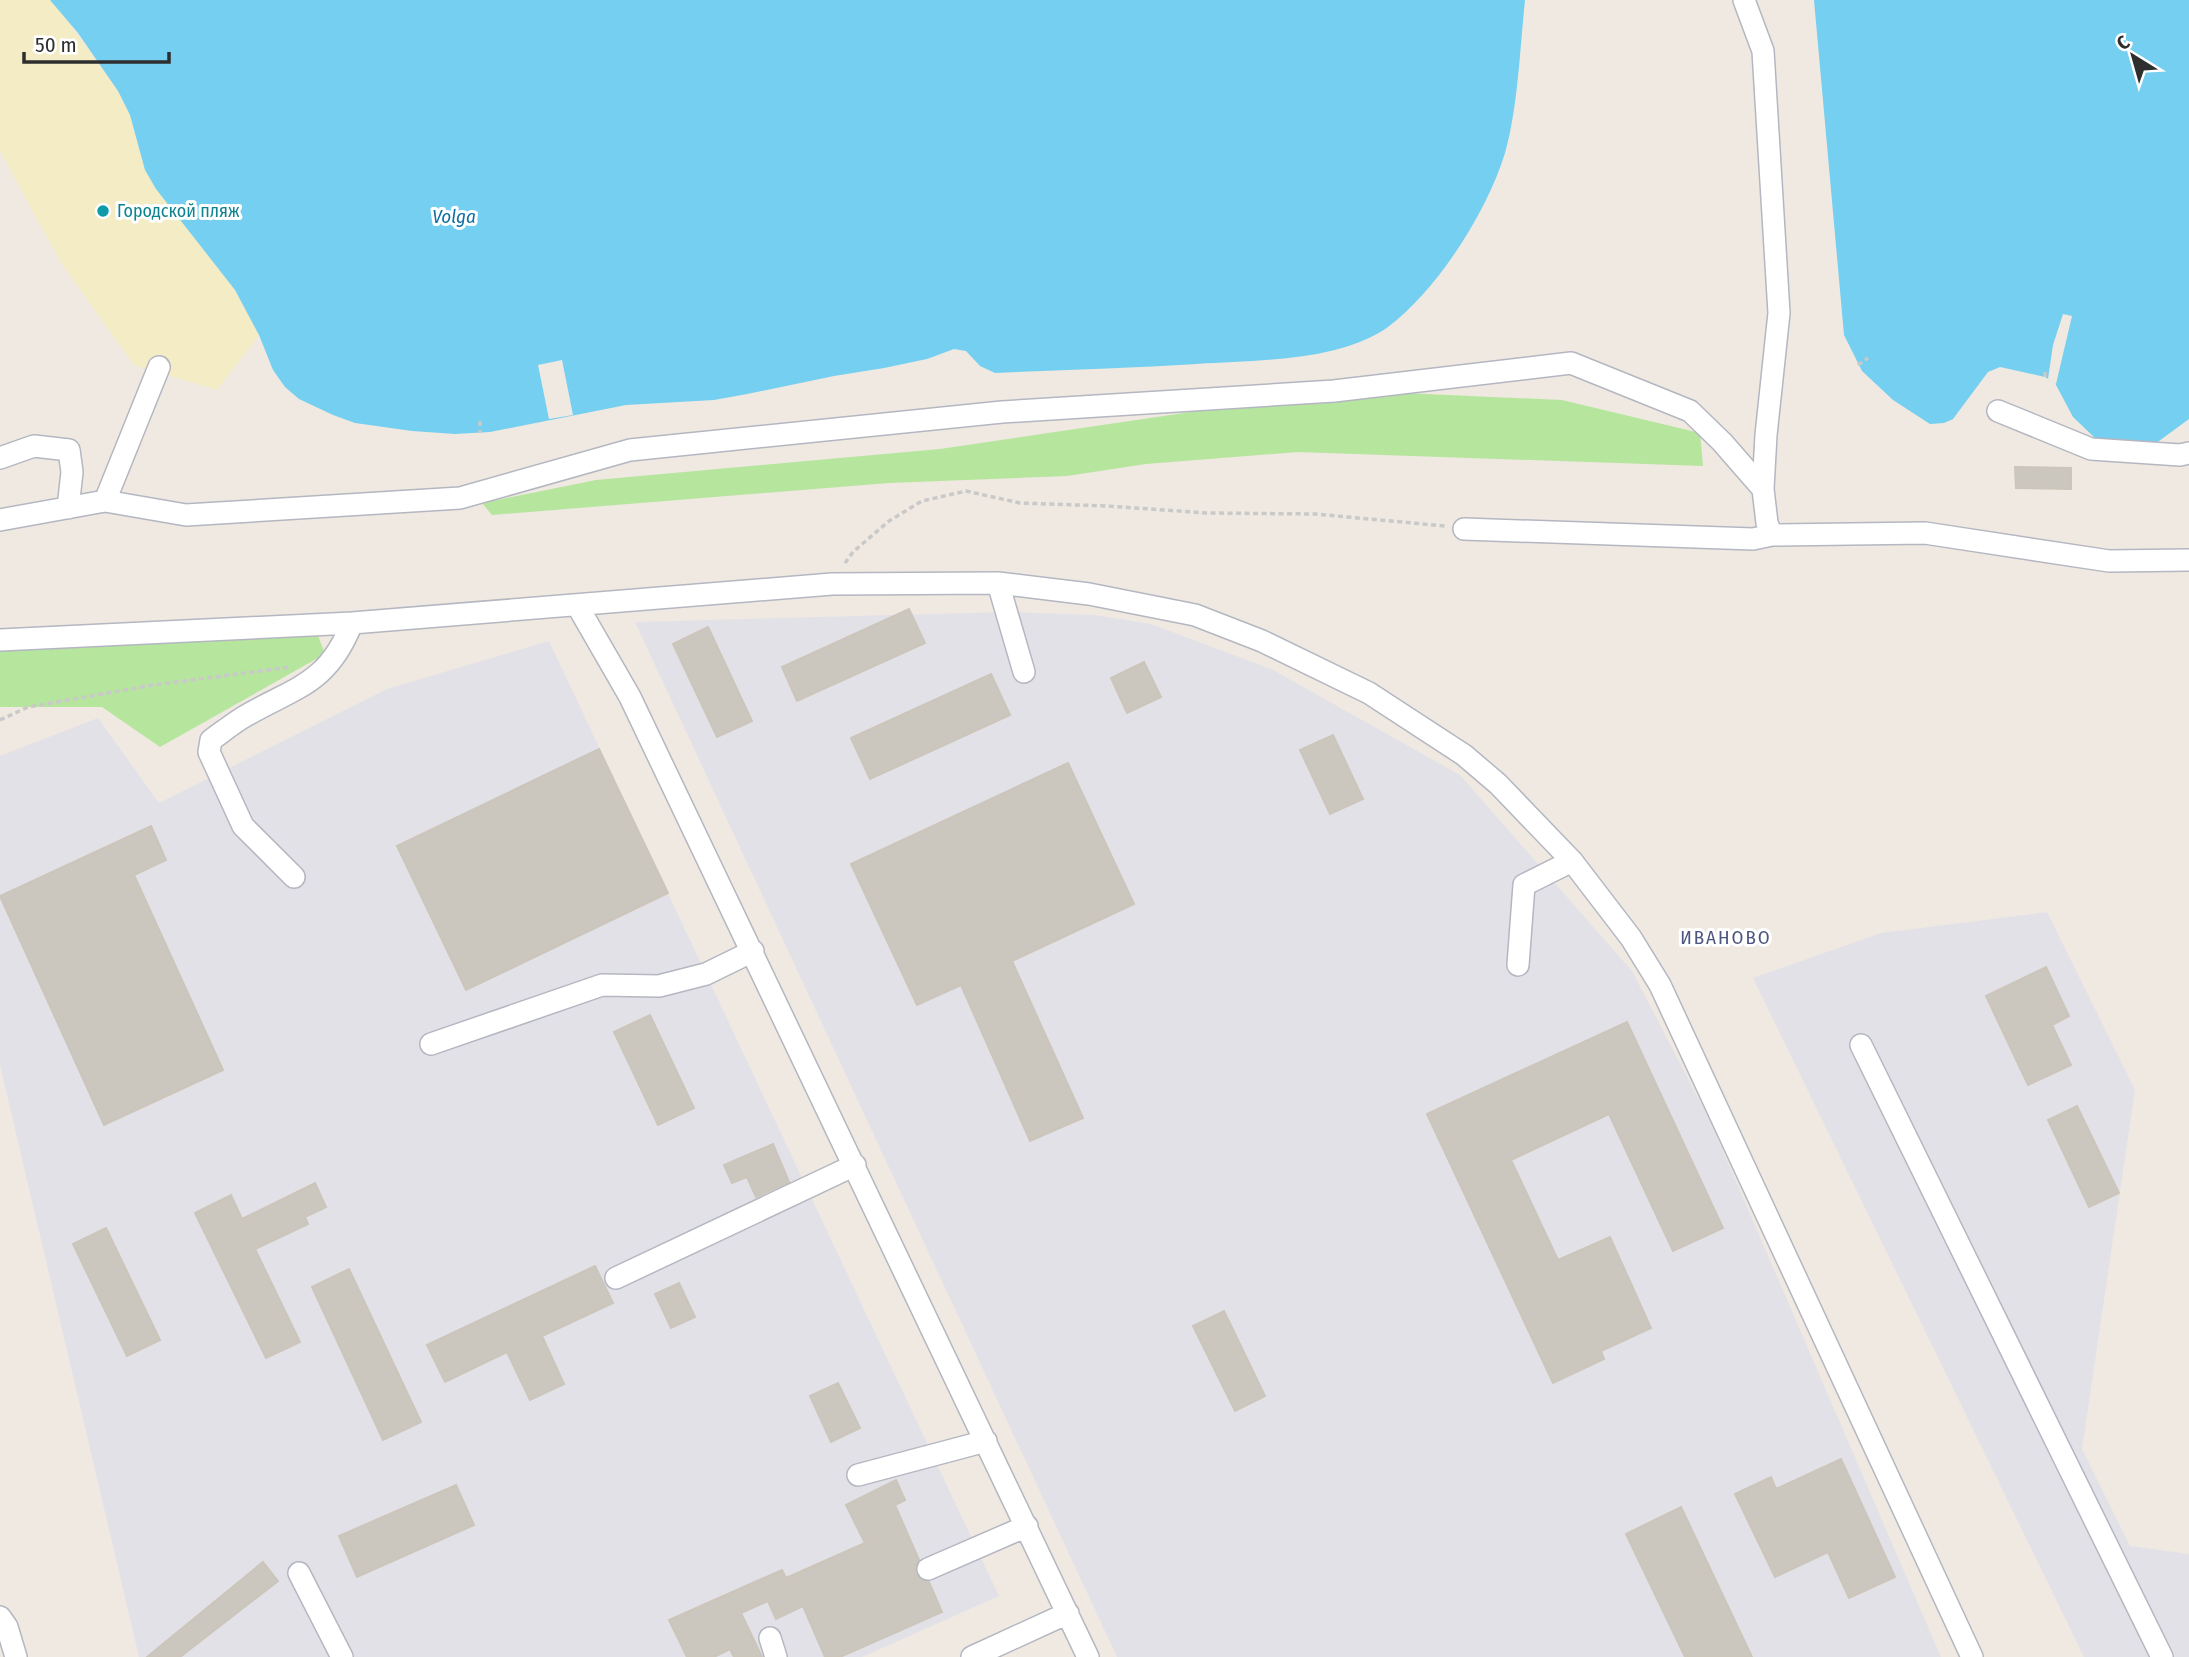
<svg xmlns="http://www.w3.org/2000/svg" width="2189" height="1657" viewBox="0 0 2189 1657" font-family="'Fira Sans Condensed',sans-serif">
	<rect width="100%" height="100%" fill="#efe9e1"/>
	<!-- industrial -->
	<path fill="#e3e1e8" d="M1005,612L1094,615L1151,624L1273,670L1460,775L1632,971L1710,1121L1941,1657H1117L635,622Z
		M549,641L999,1596L862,1657H139L0,1065V756L98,718L159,803L387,689Z
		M2047,912L2135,1090L2082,1449L2130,1546L2189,1554V1657H2084L1753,978L1881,933Z"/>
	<!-- green -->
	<path fill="#b6e59e" d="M1403,393L1562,400L1700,433L1703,466L1298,452L1146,464L1067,476L889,483L492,515L482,503L596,480L940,449L1204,410Z
		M317,633L325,654L160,747L102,707H0V649Z"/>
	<!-- sand -->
	<path fill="#f3ecc5" d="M0,0H50L58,8L118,91L130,115L140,153L156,189L217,265L235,290L259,335L217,390L134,365L61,263L0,151Z"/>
	<!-- water -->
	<path fill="#75cff0" d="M50,0H1525C1520,47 1518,108 1505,153C1487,212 1438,289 1388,327C1339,362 1255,360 1197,364C1130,368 1063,370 995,373L980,366L966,351L954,349L927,359L884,368L834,376L747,394L714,400L626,405L490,432L455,434L412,431L355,423L333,415L299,399L285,387L273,370L259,335L235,290L156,189L145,170L130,115L118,91L78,33Z
		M1814,0H2189V419L2159,441L2138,449L2096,439L2073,417L2055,383L2045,377L2000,367L1988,372L1953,419L1944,423L1930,424L1893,400L1862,371L1844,335Z"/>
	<!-- pier -->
	<path fill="#efe9e1" d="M2063,314L2072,316L2056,384L2048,379L2053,345Z
		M562,360L573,415L549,419L538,365Z"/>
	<!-- building -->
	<path fill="#cbc7bf" stroke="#cbc5ba" stroke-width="2" d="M2015,467L2071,468V489L2016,488Z
		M909,609L925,643L797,701L782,667Z
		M708,627L752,721L717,737L673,644Z
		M1144,662L1161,697L1127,713L1111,678Z
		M991,674L1010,715L870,779L851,738Z
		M1333,735L1363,799L1330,814L1300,750Z
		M599,749L668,893L466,990L397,846Z
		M1068,763L1134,904L1012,961L1083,1118L1030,1141L961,985L917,1005L851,864Z
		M151,826L166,860L134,875L223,1070L104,1125L0,896Z
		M2046,967L2069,1016L2052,1025L2071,1065L2028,1085L1986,996Z
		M650,1015L694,1108L658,1125L614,1032Z
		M1627,1022L1723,1228L1673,1251L1609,1114L1511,1160L1558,1260L1610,1237L1651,1328L1601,1351L1604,1359L1553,1383L1427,1114Z
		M2077,1106L2119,1193L2089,1207L2048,1120Z
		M773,1144L789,1182L756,1197L747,1177L732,1183L724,1165Z
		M315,1183L326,1207L305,1217L308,1224L255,1249L300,1342L266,1358L195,1213L231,1195L242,1219Z
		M106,1228L160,1340L127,1356L73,1244Z
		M595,1266L613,1303L542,1336L564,1384L530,1400L507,1352L445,1382L427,1345Z
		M349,1269L421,1422L383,1440L312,1287Z
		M679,1283L695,1317L671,1328L655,1294Z
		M1224,1311L1265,1396L1235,1411L1193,1326Z
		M838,1383L860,1428L831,1442L810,1396Z
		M1841,1459L1895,1577L1849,1598L1828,1552L1775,1577L1735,1494L1771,1477L1776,1489Z
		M896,1480L905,1500L895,1505L919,1560L915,1567L916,1574L921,1580L929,1582L942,1612L840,1657H825L803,1606L776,1619L768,1601L741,1613L762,1657H734L730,1649L714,1657H687L669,1620L782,1570L786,1578L865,1543L846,1505Z
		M456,1485L474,1525L357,1577L339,1536Z
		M1681,1507L1752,1657H1685L1626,1534Z
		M263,1562L278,1581L180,1657H147Z"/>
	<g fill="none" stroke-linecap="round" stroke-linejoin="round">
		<!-- minor casing -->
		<g stroke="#b4b7c1" stroke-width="24">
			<path id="minor" d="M1744,0L1763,51L1779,313L1766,435L1763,489L1767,523L1772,535
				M1998,411L2091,449L2180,455L2189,453
				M0,458L34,446L69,450L72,472L68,508
				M105,501L186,515L460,498L630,450L1002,412L1334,391L1571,363L1690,411L1722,442L1763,489
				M0,520L105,501L159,367
				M1464,529L1753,539L1772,535L1925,533L2109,561L2189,560
				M998,583L1024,672
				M577,605L630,697L1088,1657
				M0,640L352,623L832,584L998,583L1089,594L1195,615L1262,641L1369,693L1464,755L1498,784L1572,861L1631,938L1660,985L1972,1657
				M294,877L243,826L209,752L211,740C221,733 231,725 242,718C294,687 327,686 352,623
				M1518,965L1524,885L1572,861
				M431,1044L602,985L659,986L706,974L753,951
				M1861,1045L2162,1657
				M616,1278L855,1165
				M858,1475L986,1441
				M928,1569L1027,1526
				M299,1573L342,1657
				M0,1617L7,1627L16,1657
				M770,1638L776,1657
				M972,1657L1068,1613"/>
		</g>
		<!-- path -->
		<path stroke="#c9c9c9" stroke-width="3.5" stroke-dasharray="5 3.5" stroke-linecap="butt" d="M1858,365L1868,358
			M2045,377V370
			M480,421V433
			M845,563L853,552L889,521L922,501L966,491L1020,503L1107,506L1207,513L1315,514L1445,526
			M0,720L28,707L153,685L291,667"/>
		<!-- minor -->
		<use href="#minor" stroke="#fff" stroke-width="21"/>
	</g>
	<!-- markers -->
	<circle fill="#0f9aa8" stroke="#fff" stroke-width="2.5" cx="103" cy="211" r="7"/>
	<g text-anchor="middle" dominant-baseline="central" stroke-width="6" stroke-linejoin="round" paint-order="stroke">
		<!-- culture labels -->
		<g font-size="18" fill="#0d838f" stroke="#fff" text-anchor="start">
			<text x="117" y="211">Городской пляж</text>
		</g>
		<!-- water labels -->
		<g font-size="19" font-style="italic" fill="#0d6fa3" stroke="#fff">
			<text x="454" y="216">Volga</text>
		</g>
		<!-- neighbourhood labels -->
		<g font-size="19" letter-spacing="2" fill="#4d5680" stroke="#fff">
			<text x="1726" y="937">ИВАНОВО</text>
		</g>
	</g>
	<!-- north arrow -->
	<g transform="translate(2133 56) rotate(323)" stroke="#ffffff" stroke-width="5" paint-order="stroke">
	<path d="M0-5L12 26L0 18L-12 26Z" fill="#2e2e2e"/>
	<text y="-10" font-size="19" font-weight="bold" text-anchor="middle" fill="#2e2e2e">С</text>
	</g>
	<!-- scale -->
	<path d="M24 52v10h145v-10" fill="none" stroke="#2e2e2e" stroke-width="3.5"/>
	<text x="35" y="52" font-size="21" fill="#2e2e2e" stroke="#ffffff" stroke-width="5" paint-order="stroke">50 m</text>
</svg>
